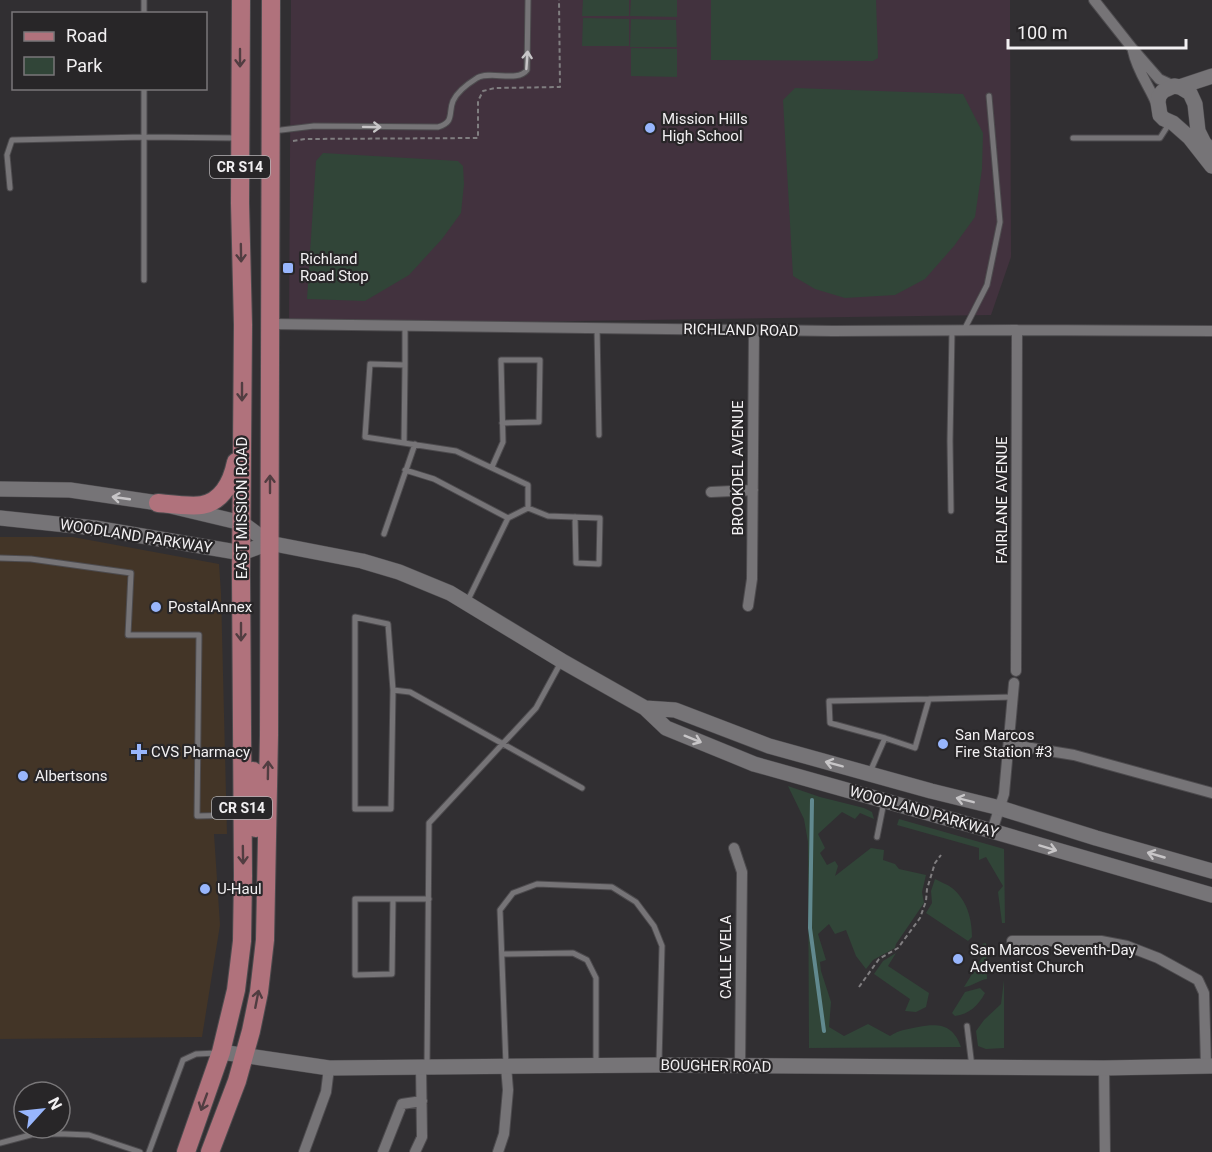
<svg xmlns="http://www.w3.org/2000/svg" width="1212" height="1152" viewBox="0 0 1212 1152" font-family="Roboto,sans-serif">
	<rect width="100%" height="100%" fill="#312f32"/>
	<!-- commercial -->
	<path fill="#433527" d="M0,537H73L219,564L221,593L227,834H214L220,925L202,1037L0,1039Z"/>
	<!-- education -->
	<path fill="#42323e" d="M291,0H1010L1011,257L991,315L289,325Z"/>
	<!-- green -->
	<path fill="#314538" d="M583,0H629V16H582Z
		M631,0H677V17L630,16Z
		M711,0H876L878,58L873,61L711,60Z
		M583,18L629,19V46H582Z
		M631,19L676,20L677,47H630Z
		M631,48L677,49V77L631,76Z
		M795,88L963,94L983,133L982,169L975,217L954,246L925,279L895,295L845,298L815,289L793,276L783,100Z
		M323,153L458,161L463,166L464,184L461,213L442,239L409,275L365,301L307,299L316,161Z
		M788,786L820,797L864,808L872,812L874,819L860,813L855,819L842,812L818,834L825,848L820,853L827,865L835,861L838,866L835,876L871,848L884,850L883,860L895,864L899,869L926,875L922,892L924,903L896,944L895,948L873,960L866,969L856,956L846,930L835,934L829,924L818,934L826,960L820,962L821,971L831,1002L829,1027L844,1036L868,1024L890,1036C899,1030 908,1029 918,1027C940,1023 953,1025 961,1047L809,1048L808,842L804,819Z
		M899,819L1004,849L1005,923H1002L998,892L1003,886L986,857L979,860V848L897,825Z
		M935,879C940,882 947,884 952,888C967,900 972,919 972,937L968,941L926,913L932,903L931,891Z
		M986,943L987,979C979,980 973,986 964,987L986,951L982,944Z
		M896,953L888,966L929,993L926,1007L916,1012L905,1011L910,999L874,974L883,961Z
		M1004,980V1048L986,1049L978,1046L976,1031L984,1020L1001,1004Z
		M980,988L985,993C978,1006 969,1014 955,1016L952,1013L965,992Z"/>
	<g fill="none" stroke-linecap="round" stroke-linejoin="round">
		<!-- stream -->
		<path stroke="#61898f" stroke-width="4" d="M812,800L810,928L824,1031"/>
		<!-- lane casing -->
		<g stroke="#4d4b4e" stroke-width="7">
			<path id="lane" d="M144,14V0
				M273,131L314,126L438,127C455,122 448,113 453,101C457,92 469,83 477,78C491,70 517,83 527,70L528,0
				M1073,138H1160L1169,124
				M10,188L7,155L12,140L144,137L238,138
				M144,280V88
				M405,326V365
				M597,328L599,435
				M964,330L987,285L1000,222L989,96
				M404,443L405,365L370,364L365,437L456,451L528,485V508
				M492,467L503,442L501,360H540L539,422L502,423
				M405,470L434,479L508,518
				M951,511L950,441L952,330
				M384,534L415,444
				M0,558L31,559L131,573L128,635H199L197,816L241,815
				M467,602L508,518L528,508L548,516L600,518L599,564L576,563L575,517
				M393,690L391,809H355V617L388,624L393,690L410,692L582,788
				M885,738L830,723L829,701L929,699
				M870,772L885,738L915,748L929,699L1013,697
				M877,837L884,802
				M393,899L392,974L355,975V899H429
				M502,954L573,953L587,960L596,978V1065
				M967,1026L972,1067
				M427,1065L429,823L536,708L560,664
				M506,1065L500,910L513,893L537,884L612,887L636,902L654,926L662,946L659,1063
				M0,1143L34,1134H65L89,1135L140,1152
				M149,1152L183,1060L196,1054L217,1053"/>
		</g>
		<!-- street casing -->
		<g stroke="#4d4b4e" stroke-width="12">
			<path id="street" d="M1094,0L1132,48L1159,79L1174,86
				M1133,51C1137,71 1150,87 1157,105
				M271,324L833,331L1017,330L1212,331
				M711,492L753,490
				M748,606L752,579L754,330
				M1016,671L1017,330
				M1008,747H1025L1074,755L1212,793
				M992,831L1004,794L1014,683
				M734,848L742,872L740,1067
				M1012,941H1101L1127,946L1158,958L1198,980L1204,993L1206,1066
				M1104,1068L1105,1152
				M304,1152L326,1092L329,1068
				M383,1152L402,1104L422,1101
				M415,1152L422,1137L421,1067
				M498,1152L504,1134L508,1090L506,1066"/>
		</g>
		<!-- secondary casing -->
		<g stroke="#4d4b4e" stroke-width="16">
			<path id="secondary" d="M1179,87L1212,76
				M1212,151L1204,143L1198,131L1195,104L1190,93L1180,87L1174,86L1163,91L1159,96L1158,102L1160,115L1164,119L1173,123L1190,138L1212,166
				M0,489L70,490L158,503L242,523L269,543L362,561L399,572L450,593L562,661L645,708L666,728L754,764L992,831L1212,895
				M0,518L95,528L242,553L269,543
				M645,708L675,710L769,746L931,791L1000,808L1096,838L1212,871
				M221,1052L329,1068L659,1065L1104,1068L1212,1066"/>
		</g>
		<!-- primary casing -->
		<g stroke="#4d4b4e" stroke-width="20">
			<path id="primary" d="M158,503C169,504 192,507 202,505C223,501 232,481 236,462
				M253,771L256,828
				M186,1152L221,1052L236,990L242,941L243,876L241,575L243,325L240,203L241,0
				M210,1152L237,1081L251,1031L259,992L265,940L269,735L271,0"/>
		</g>
		<!-- path -->
		<path stroke="#807e80" stroke-width="2" stroke-dasharray="4.5 3" stroke-linecap="butt" d="M293,141L305,139L478,138V101L483,91L495,88L560,87L559,0
			M859,987L879,959L898,948L920,918L926,901L927,889L935,863L941,855"/>
		<!-- lane -->
		<use href="#lane" stroke="#767477" stroke-width="5"/>
		<!-- street -->
		<use href="#street" stroke="#767477" stroke-width="10"/>
		<!-- secondary -->
		<use href="#secondary" stroke="#767477" stroke-width="15"/>
		<!-- primary -->
		<use href="#primary" stroke="#b0727c" stroke-width="18"/>
	</g>
	<!-- one-way arrows -->
	<defs><path id="oneway-shaft" d="M-6 0H5M1.5-3L5.5 0L1.5 3" fill="none" stroke-width="1.6" stroke-linecap="round" stroke-linejoin="round" transform="scale(1.5)"/></defs>
	<g stroke="#513d41">
		<use href="#oneway-shaft" transform="translate(240 58) rotate(90)"/>
		<use href="#oneway-shaft" transform="translate(241 253) rotate(89)"/>
		<use href="#oneway-shaft" transform="translate(242 392) rotate(90)"/>
		<use href="#oneway-shaft" transform="translate(270 484) rotate(-90)"/>
		<use href="#oneway-shaft" transform="translate(241 632) rotate(90)"/>
		<use href="#oneway-shaft" transform="translate(268 770) rotate(-89)"/>
		<use href="#oneway-shaft" transform="translate(243 855) rotate(89)"/>
		<use href="#oneway-shaft" transform="translate(257 999) rotate(-79)"/>
		<use href="#oneway-shaft" transform="translate(204 1102) rotate(110)"/>
	</g>
	<g stroke="#c7c5c7">
		<use href="#oneway-shaft" transform="translate(527 60) rotate(-86)"/>
		<use href="#oneway-shaft" transform="translate(372 127) rotate(1)"/>
		<use href="#oneway-shaft" transform="translate(121 498) rotate(-172)"/>
		<use href="#oneway-shaft" transform="translate(693 739) rotate(22)"/>
		<use href="#oneway-shaft" transform="translate(834 764) rotate(-165)"/>
		<use href="#oneway-shaft" transform="translate(965 800) rotate(-166)"/>
		<use href="#oneway-shaft" transform="translate(1048 848) rotate(17)"/>
		<use href="#oneway-shaft" transform="translate(1156 855) rotate(-164)"/>
	</g>
	<!-- markers -->
	<g fill="#98b6fd" stroke="#282628" stroke-width="2">
		<circle cx="650" cy="128" r="6"/>
		<rect x="282" y="262" width="12" height="12" rx="3"/>
		<circle cx="156" cy="607" r="6"/>
		<circle cx="943" cy="744" r="6"/>
		<path d="M136 743h6v6h6v6h-6v6h-6v-6h-6v-6h6z"/>
		<circle cx="23" cy="776" r="6"/>
		<circle cx="205" cy="889" r="6"/>
		<circle cx="958" cy="959" r="6"/>
	</g>
	<g text-anchor="middle" dominant-baseline="central" stroke-width="4.5" stroke-linejoin="round" paint-order="stroke">
		<!-- shield labels -->
		<g fill="#282628" stroke="#b5b3b5" stroke-width="1.5">
			<rect x="210" y="156" width="60" height="22" rx="4.5"/>
			<rect x="212" y="797" width="60" height="22" rx="4.5"/>
		</g>
		<g font-size="14" font-weight="bold" fill="#f2f0f2">
			<text x="240" y="167">CR S14</text>
			<text x="242" y="808">CR S14</text>
		</g>
		<!-- poi labels -->
		<g font-size="15" fill="#f2f0f2" stroke="#282628" text-anchor="start">
			<text x="662" y="119">Mission Hills<tspan x="662" dy="17">High School</tspan></text>
			<text x="300" y="259">Richland<tspan x="300" dy="17">Road Stop</tspan></text>
			<text x="168" y="607">PostalAnnex</text>
			<text x="955" y="735">San Marcos<tspan x="955" dy="17">Fire Station #3</tspan></text>
			<text x="151" y="752">CVS Pharmacy</text>
			<text x="35" y="776">Albertsons</text>
			<text x="217" y="889">U-Haul</text>
			<text x="970" y="950">San Marcos Seventh-Day<tspan x="970" dy="17">Adventist Church</tspan></text>
		</g>
		<!-- street labels -->
		<g font-size="15" fill="#f2f0f2" stroke="#282628">
			<text transform="translate(741 330) rotate(1)">RICHLAND ROAD</text>
			<text transform="translate(738 468) rotate(-90)">BROOKDEL AVENUE</text>
			<text transform="translate(1002 500) rotate(-90)">FAIRLANE AVENUE</text>
			<text transform="translate(242 508) rotate(-90)">EAST MISSION ROAD</text>
			<text transform="translate(136 536) rotate(9)">WOODLAND PARKWAY</text>
			<text transform="translate(924 812) rotate(16)">WOODLAND PARKWAY</text>
			<text transform="translate(726 957) rotate(-90)">CALLE VELA</text>
			<text transform="translate(716 1066) rotate(1)">BOUGHER ROAD</text>
		</g>
	</g>
	<!-- legend -->
	<rect x="12" y="12" width="195" height="78" fill="#282628" stroke="#797779" stroke-width="1.5"/>
	<rect x="24" y="32" width="30" height="9" fill="#b0727c" stroke="#797779" stroke-width="1.5"/>
	<text x="66" y="42" font-size="18" fill="#f2f0f2">Road</text>
	<rect x="24" y="57" width="30" height="18" fill="#314538" stroke="#797779" stroke-width="1.5"/>
	<text x="66" y="72" font-size="18" fill="#f2f0f2">Park</text>
	<!-- north arrow -->
	<g transform="translate(42 1110) rotate(63)"><circle r="28" fill="#282628" stroke="#797779" stroke-width="1.5"/>
	<path d="M0-4.5L10 22L0 15L-10 22Z" fill="#98b6fd"/>
	<text y="-9" font-size="16" font-weight="bold" text-anchor="middle" fill="#f2f0f2">N</text>
	</g>
	<!-- scale -->
	<path d="M1008 39v9h178v-9" fill="none" stroke="#f2f0f2" stroke-width="3"/>
	<text x="1017" y="39" font-size="18" fill="#f2f0f2" stroke="#282628" stroke-width="4.5" paint-order="stroke">100 m</text>
</svg>
